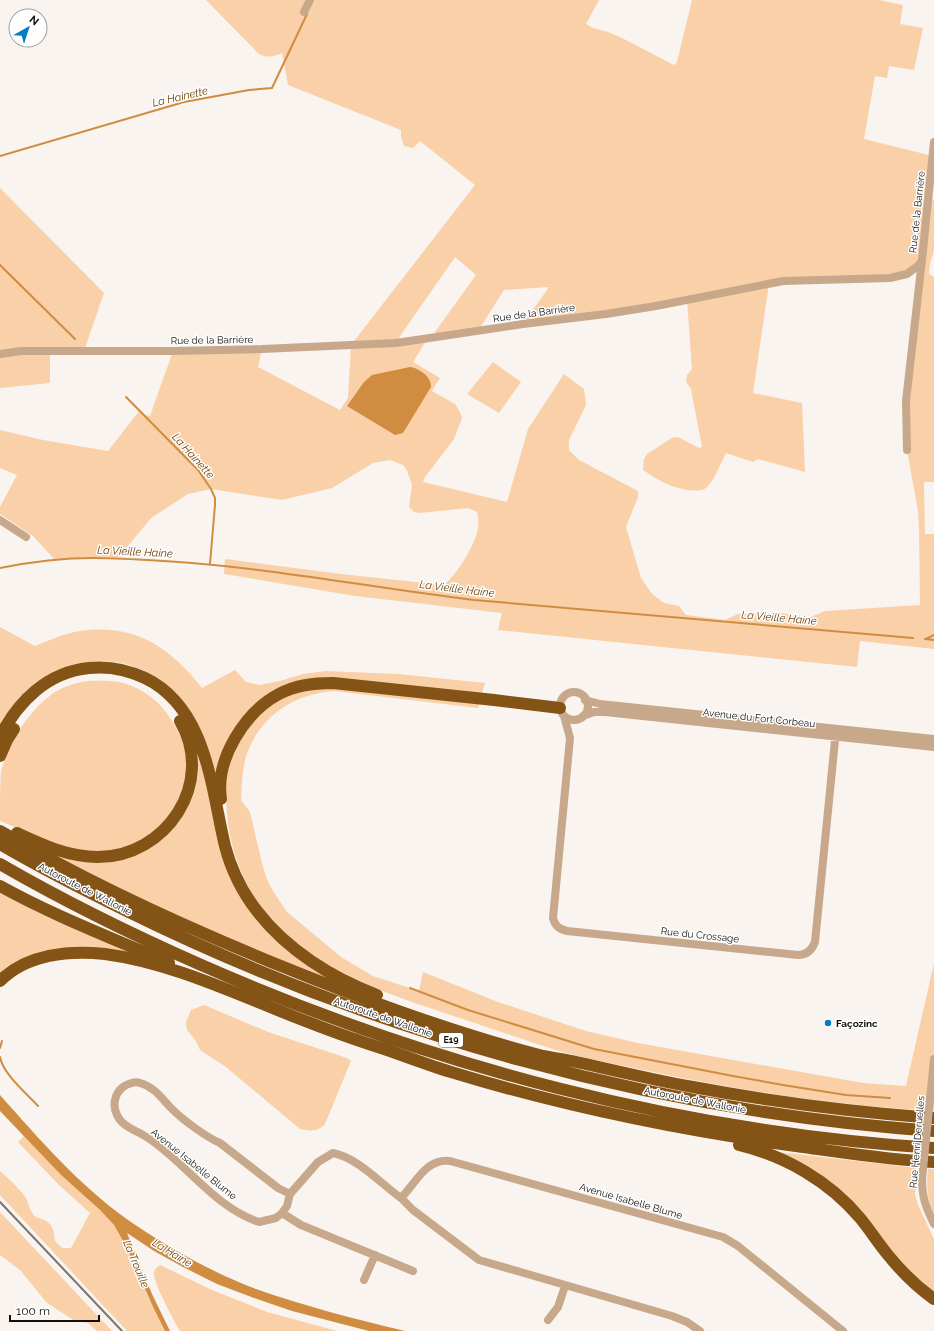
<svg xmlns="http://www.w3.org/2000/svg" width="934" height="1331" viewBox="0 0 934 1331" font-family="Raleway,sans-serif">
	<rect width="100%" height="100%" fill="#f9f4ef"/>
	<!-- green -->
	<path fill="#f9d0a7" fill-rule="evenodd" d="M206,0H599L586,24L593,28L608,32L620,37L674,65L677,62L692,0H879L903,5L900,24L923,28L914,70L889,66L887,78L875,76L864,139L933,156L929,198L934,200V251L930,264L929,274L934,277V482H924L925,534H934V649L860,641L857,667L498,630L502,613L355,596L224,574L225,559L341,574L444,585C457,574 475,546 478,528C479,523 478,517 477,512L468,508L420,513L414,512L409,507L412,485L407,470L403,465L390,460L373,463L332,488L282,500L211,489L188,494L151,518L119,557L54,559L33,536L0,514V507L17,475L0,468V430L43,440L108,451L140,410L145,415L150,416L172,354L262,349L258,367L340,410L348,398L351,345L475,185L420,141L413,148L404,146L401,137V130L288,85L282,53C274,57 267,58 259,54ZM455,257L476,275L435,332L434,338L478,331L504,290L549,287L523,324L687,300L692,369L687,375L686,382L691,389L702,447L699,448L678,437L672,438L647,454L644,459L643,470C651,475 658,480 667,484C675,488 698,494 706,488C714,481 721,463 726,453L753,462L758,459L805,472L802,403L753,393L769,284L907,274L922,261L906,401L907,450L918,511L919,528L920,605L825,611L806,619L783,613L738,614L725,620L686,615L679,606L664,603L652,594L641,578L626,527L638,497V491L579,460L569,450V440L586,405L584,389L564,374L528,429L507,502L423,482L425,477L454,439L462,418L460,412L455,404L432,391L440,378L413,362L428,338L396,342Z
		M0,188L104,293L84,351H50V383L0,388Z
		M493,362L521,382L499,413L467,394Z
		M0,627L35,646C52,639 70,631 88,630C139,626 171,649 202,688L235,670L246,682L259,685L280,681L303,674L326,671L398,674L485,683L481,696L323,679L257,707L218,781C207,758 195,735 183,713C180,705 176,694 170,688C165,683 157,678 150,674C96,642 29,674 0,725Z
		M87,681C99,681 111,680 123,683C144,689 161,702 172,721C177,729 182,738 185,748C193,782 172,821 144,840C133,847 110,852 97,852C61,850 33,834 0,821C0,805 0,787 1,772C7,743 31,708 55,692C65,686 76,683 87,681Z
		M317,687L480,702L478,708L334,691C295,694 263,714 248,751C242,766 242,784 241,800L250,812L262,863L266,877L273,891L287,912L341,957L373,976L419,991L423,972L498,1002L586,1031L638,1043L863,1083L906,1086L934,963V1111C839,1106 741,1091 648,1071C621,1065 593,1060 566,1053C532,1043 499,1031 466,1020C406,1000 341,981 291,939C254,908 231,863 227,814C226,799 225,785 228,770C235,735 265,704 298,691C304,689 311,688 317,687Z
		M194,736L222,844L255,916L368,996L267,955L172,914L11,835L65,856L148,849L161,840L173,827L182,814Z
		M0,892L145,959L77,949L0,976Z
		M204,1005L268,1032L347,1058L351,1061L325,1124C318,1132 311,1131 300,1129L226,1067L200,1050L196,1041L187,1030L186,1022L191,1010Z
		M24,1136L61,1175L100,1210L114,1225L127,1248L154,1309L165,1331H127L0,1195V1171C9,1179 19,1188 26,1198C29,1204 30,1213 36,1217C37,1218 42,1219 42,1219C53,1223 54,1231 55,1241L62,1248H71L90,1213L59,1185L18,1142Z
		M770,1151L917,1168L915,1194L918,1205L934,1239V1296L918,1282L870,1225Z
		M928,1169H934V1214C927,1199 926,1185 928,1169Z
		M0,1212L112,1331H97L88,1323L75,1321L47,1303L20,1270L0,1255Z
		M160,1265L212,1290L267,1312L337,1331H180C174,1321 154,1284 154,1274C154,1272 155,1270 156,1268Z"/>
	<!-- water -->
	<path fill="#d08d42" d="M410,367C419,368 432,377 431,387L403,433L395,435L347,406L364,382L372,375Z
		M0,1095C40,1140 79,1185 128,1220C167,1247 211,1272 256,1289C304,1306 355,1319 405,1331H369L292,1311L254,1298L217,1284L183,1267L154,1251L127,1233L152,1294L170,1331H165L154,1309L127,1248L114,1225L100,1210L61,1175L0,1111Z"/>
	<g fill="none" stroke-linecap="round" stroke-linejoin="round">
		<!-- stream -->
		<path stroke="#d08d42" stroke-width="2" d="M0,156L184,102L249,90L272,88L307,14
			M0,265L75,339
			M126,397L198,470L211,489L215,498V505L210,564
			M0,568C30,562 62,558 93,558C111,558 129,559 147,560C257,565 365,587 474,600L913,638
			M925,639L934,640
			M926,639L934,635
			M410,988L468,1010L594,1049L733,1076L783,1085L846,1095L890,1098
			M0,1048L2,1041
			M0,1057C3,1074 26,1093 38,1106"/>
		<!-- minor -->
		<path stroke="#c7a88a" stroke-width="8" d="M304,12L310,0
			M0,354L21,351H173L262,349L396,343L523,324L606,314L656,306L783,281L890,278L907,274L919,265L922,260L934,142
			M907,450L906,401L922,260
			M0,520L26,537
			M560 706a14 14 0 1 1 28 0a14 14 0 1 1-28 0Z
			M585,700L600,704L934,739
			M564,716L570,738L553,918C555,926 559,929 567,931L798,955C807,955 812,950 815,942L836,730
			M583,716L594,712H605L934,747
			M930,1099L934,1059
			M922,1179C922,1198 926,1207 934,1224
			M290,1194L278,1188L220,1143C206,1137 183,1120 172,1109C162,1099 155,1087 140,1083C135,1081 127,1084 123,1087C115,1093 112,1105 117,1115C122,1127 138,1131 148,1138C185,1162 215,1208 259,1222L276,1218L282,1213L287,1206L290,1194L318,1162L333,1153C358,1158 380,1183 401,1198C416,1183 426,1158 450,1161L723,1237L738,1246L843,1331
			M401,1198L413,1210L479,1260L672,1316L687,1322L700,1331
			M282,1213L301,1225L413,1271
			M364,1280L375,1255
			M548,1320L558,1307L565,1286"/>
		<!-- highway -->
		<path stroke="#845316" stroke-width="12" d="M0,737C18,701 48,672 89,668C108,666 128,670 145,678C207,708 211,788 225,846C231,869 243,893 257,911C287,950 332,978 377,995
			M0,756L7,740L14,729
			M221,799C215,759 245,712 279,694C296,685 313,683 333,683L494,700L560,708
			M0,831C90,884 185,927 281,966C367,1001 454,1033 543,1056C553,1058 563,1059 572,1061C613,1070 653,1080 693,1087C773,1102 853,1112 934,1118
			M17,833C43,845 68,857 98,857C166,857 216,783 180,721
			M0,844C41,868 84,890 127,911C379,1035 654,1111 934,1131
			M0,864C64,901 131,934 199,964C430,1066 681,1132 934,1148
			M0,886C54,916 112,938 169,963
			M0,981C27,954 69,950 105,954C158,961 209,982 258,1002C299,1019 340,1035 381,1048C405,1056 428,1065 451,1072C566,1107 684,1131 803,1147C847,1153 890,1160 934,1162
			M739,1145C785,1156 829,1181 860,1218C870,1230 878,1243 888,1255C901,1271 917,1287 934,1299"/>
		<!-- rail -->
		<path stroke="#777471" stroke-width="2" d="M0,1202L122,1331"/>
		<!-- minor-bridge -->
		<path stroke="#c7a88a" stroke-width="8" d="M922,1179L930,1099"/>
	</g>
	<!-- markers -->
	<circle fill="#087bc5" stroke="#fff" stroke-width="1.5" cx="828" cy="1023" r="4"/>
	<g text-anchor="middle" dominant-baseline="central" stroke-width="3" stroke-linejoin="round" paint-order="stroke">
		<!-- shield labels -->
		<rect fill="#fff" stroke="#585756" stroke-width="1" x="439" y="1033" width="24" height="14" rx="3"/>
		<g font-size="9" font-weight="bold" fill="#100f0d">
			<text x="451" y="1040">E19</text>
		</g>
		<!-- street labels -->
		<g font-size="10" fill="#100f0d" stroke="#fff">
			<text transform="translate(917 212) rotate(-84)">Rue de la Barrière</text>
			<text transform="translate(534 313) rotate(-8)">Rue de la Barrière</text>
			<text transform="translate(212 340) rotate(-1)">Rue de la Barrière</text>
			<text transform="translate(759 718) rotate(6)">Avenue du Fort Corbeau</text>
			<text transform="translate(85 889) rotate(27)">Autoroute de Wallonie</text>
			<text transform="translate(700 935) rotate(6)">Rue du Crossage</text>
			<text transform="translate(383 1017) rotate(19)">Autoroute de Wallonie</text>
			<text transform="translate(695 1100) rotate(11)">Autoroute de Wallonie</text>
			<text transform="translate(917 1142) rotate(-85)">Rue Henri Deruelles</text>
			<text transform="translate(194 1164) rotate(39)">Avenue Isabelle Blume</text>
			<text transform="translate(631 1201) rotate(16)">Avenue Isabelle Blume</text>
		</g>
		<!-- poi labels -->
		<g font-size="10" font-weight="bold" fill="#100f0d" stroke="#fff" text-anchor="start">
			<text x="836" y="1023">Façozinc</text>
		</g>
		<!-- water labels -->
		<g font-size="11" font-style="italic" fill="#6a3e00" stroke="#fff">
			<text transform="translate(180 97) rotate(-13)">La Hainette</text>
			<text transform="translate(193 456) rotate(48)">La Hainette</text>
			<text transform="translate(135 552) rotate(3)">La Vieille Haine</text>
			<text transform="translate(457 589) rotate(7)">La Vieille Haine</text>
			<text transform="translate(779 618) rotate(5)">La Vieille Haine</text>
			<text transform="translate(172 1253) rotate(31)">La Haine</text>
			<text transform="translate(136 1264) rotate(67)">La Trouille</text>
		</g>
	</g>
	<!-- north arrow -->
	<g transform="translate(28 28) rotate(39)"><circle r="19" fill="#ffffff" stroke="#9f9f9e"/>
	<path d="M0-3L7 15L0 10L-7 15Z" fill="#087bc5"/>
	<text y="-6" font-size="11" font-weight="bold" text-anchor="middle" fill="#100f0d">N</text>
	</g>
	<!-- scale -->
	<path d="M10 1315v6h89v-6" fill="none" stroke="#100f0d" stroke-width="2"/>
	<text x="16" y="1315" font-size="12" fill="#100f0d" stroke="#ffffff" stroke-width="3" paint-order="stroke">100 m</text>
</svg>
